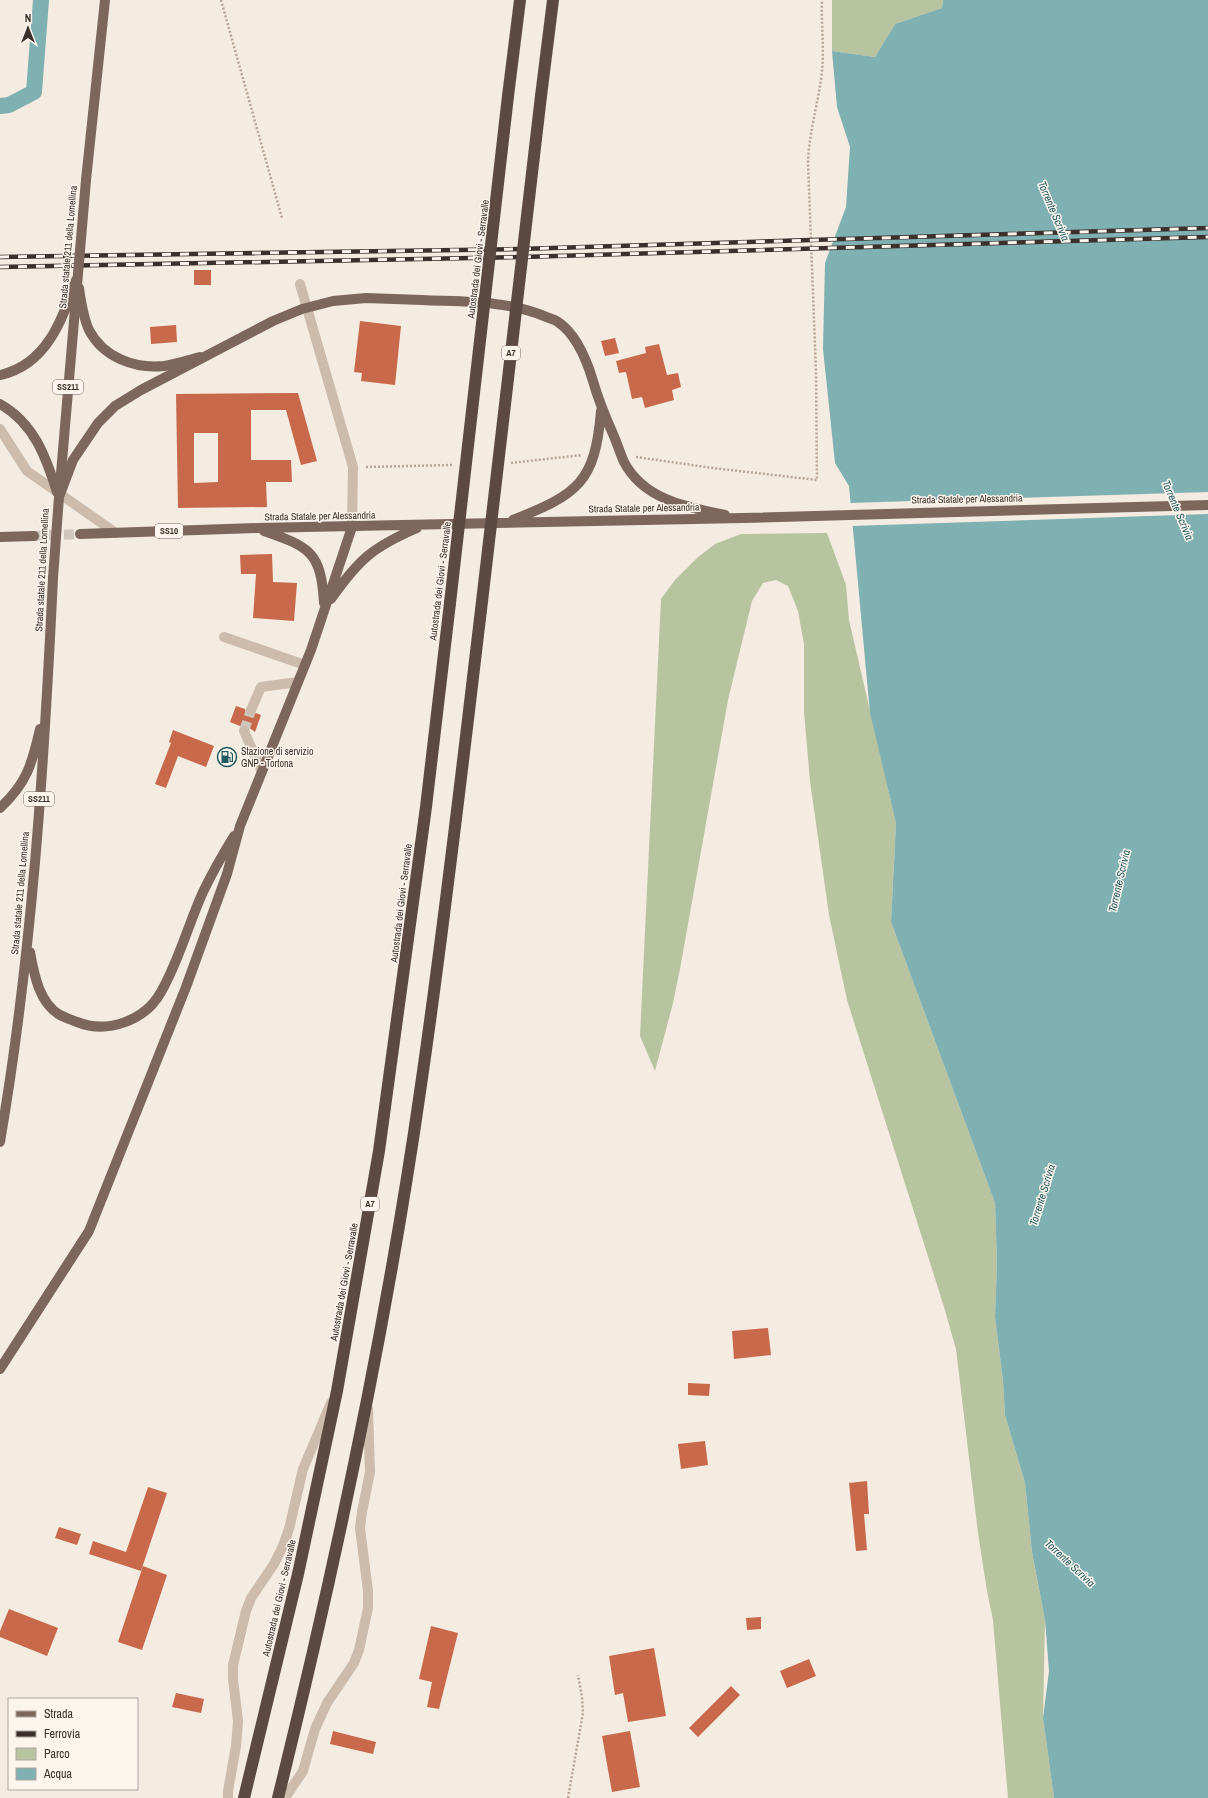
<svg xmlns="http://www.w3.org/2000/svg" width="1208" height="1798" viewBox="0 0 1208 1798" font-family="'Archivo Narrow',sans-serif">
	<rect width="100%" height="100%" fill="#f4ebe1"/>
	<!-- green -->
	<path fill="#b8c4a0" d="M832,0H943L942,8L895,24L875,57L832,51Z
		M827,533L846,585L849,620L896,823L891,922L995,1203L997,1263L995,1317L1003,1381L1005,1415L1025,1483L1032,1552L1045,1620L1043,1718L1054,1798H1008L993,1620L987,1591L978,1533L956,1349L944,1307L847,1000L829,915L810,781L804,712V644L798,611L788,586L776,580L763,583L752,601L728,700L680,969L673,1003L655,1071L640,1036L661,599L675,580L697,558L715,544L741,534Z"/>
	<!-- water -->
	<path fill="#7fb0b2" d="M943,0H1208V1798H1054L1043,1718L1049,1671L1045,1620L1032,1552L1025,1483L1005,1415L1003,1381L995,1317L997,1263L995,1203L891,922L896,823L870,713L849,486L835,463L823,349L825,263L846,207L850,147L837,107L832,51L875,57L895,24L942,8Z"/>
	<!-- pier -->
	<path fill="#f4ebe1" d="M1208,492V514L851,526L849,503Z"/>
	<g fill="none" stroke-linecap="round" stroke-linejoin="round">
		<!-- canal -->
		<path stroke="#7fb0b2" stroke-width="16" d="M0,106L9,105L34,92L41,0"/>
	</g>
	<!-- building -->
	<path fill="#c8694b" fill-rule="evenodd" d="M194,270H211V285H194Z
		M360,321L401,326L395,385L361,381L362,373L354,372Z
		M176,325L177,342L151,344L150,327Z
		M615,338L619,353L605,356L601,341Z
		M659,344L667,375L678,373L681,387L672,390L674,400L645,408L642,397L632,399L626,372L619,373L616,361L646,353L645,347Z
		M298,393L317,461L301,465L286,410H251V460H291L292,482H266L267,507L178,508L176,394ZM194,433H218V482L194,483Z
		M272,554L273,582L297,583L294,621L253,618L256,574H241L240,555Z
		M236,706L245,709L246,714L249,716H252L256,713L261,715L255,732L245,725L240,726L230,722Z
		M173,730L214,746L206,767L178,756L166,788L155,784L171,743L169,742Z
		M768,1328L771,1355L734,1359L732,1331Z
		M688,1383L710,1384L709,1396L688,1395Z
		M705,1441L708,1465L681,1469L678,1444Z
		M867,1481L869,1514H864L867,1550L856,1551L849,1483Z
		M148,1487L167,1493L141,1571L89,1554L93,1541L126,1552Z
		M59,1527L81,1534L77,1545L55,1538Z
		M143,1566L167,1575L142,1650L118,1642Z
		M9,1609L58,1628L47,1656L0,1637V1631Z
		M761,1617V1629L747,1630L746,1618Z
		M431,1626L458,1633L439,1709L427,1707L432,1682L419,1679Z
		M654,1648L666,1716L628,1722L623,1693L615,1695L609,1656Z
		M809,1659L816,1676L787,1688L780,1671Z
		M731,1686L740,1695L698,1737L689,1728Z
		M176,1693L204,1699L201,1713L172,1707Z
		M333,1731L376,1742L373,1754L330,1744Z
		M630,1731L640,1787L612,1792L602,1736Z"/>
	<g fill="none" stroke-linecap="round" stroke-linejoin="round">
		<!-- minor-tunnel -->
		<path stroke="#cfc6bd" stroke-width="10" stroke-dasharray="10 5" stroke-linecap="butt" d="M244,731L251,710"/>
		<!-- major-tunnel -->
		<path stroke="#cfc6bd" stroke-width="10" stroke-dasharray="10 5" stroke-linecap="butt" d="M34,536L80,534"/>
		<!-- path -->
		<path stroke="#b9a596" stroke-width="2.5" stroke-dasharray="2 2" stroke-linecap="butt" d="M221,0L282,218
			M636,457L713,468L817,480L816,372L808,162C809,134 817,107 821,80C825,53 821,27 822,0
			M511,463L582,455
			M366,467L452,465
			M568,1798L583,1713L582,1697L578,1675"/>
		<!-- minor -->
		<path stroke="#cdbbac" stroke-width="10" d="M300,284L353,467L352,527
			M0,429L27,471L116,533
			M224,637L305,665
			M251,710L261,687L298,682
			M244,731L262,772
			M228,1798V1791L236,1746L238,1721L233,1679V1665L246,1611L251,1598L274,1564L282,1548L289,1529L303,1469L331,1403
			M285,1798L303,1771L315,1729L327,1703L354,1663L359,1650L368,1608V1591L360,1528L362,1512L370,1472L368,1409"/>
		<!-- major -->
		<path stroke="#7d675c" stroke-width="10" d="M86,180L105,0
			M79,288C81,302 83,317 89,330C103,357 134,369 164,366C176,364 188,360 200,357
			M422,300C462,302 505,300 544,316C548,318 554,319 558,322C576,334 587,361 593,381C598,399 605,416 613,434C617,443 620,453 624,462C644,500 687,507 725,515
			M0,375C46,365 62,321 76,280
			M513,520C578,494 595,483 601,411
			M264,531C310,547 321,552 324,603
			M80,534L258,528L743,518L1208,505
			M0,537L34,536
			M331,599C359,559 373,547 417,528
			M0,808C27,783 32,764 40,729
			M30,952C34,974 39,1003 60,1015C66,1018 72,1020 77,1022C107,1034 145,1021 161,992C179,961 188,925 203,892C212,873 223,854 234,836
			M0,1142C32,955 44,767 53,578
			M0,1369L89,1231L186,987L227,874L240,826L311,650L352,527"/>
		<!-- highway -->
		<path stroke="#5c4a42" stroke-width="12" d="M508,96L520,0
			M541,96L553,0
			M244,1798L298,1574L337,1391L379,1151L426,807L450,603
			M278,1798C336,1563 387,1325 421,1085C444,928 462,769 481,610"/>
		<!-- rail casing -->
		<g stroke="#3b302b" stroke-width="4.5">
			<path id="rail" d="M0,257L520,249L1208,228
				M0,267L522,257L1208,237"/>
		</g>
		<!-- rail -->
		<use href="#rail" stroke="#fbf5ee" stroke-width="3" stroke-dasharray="9" stroke-linecap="butt"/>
		<!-- major-bridge -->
		<path stroke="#7d675c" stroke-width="10" d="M0,404C34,423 46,457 57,492
			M59,497L73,460L98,423L115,406L141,390L273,321L302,309L333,301L366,298L422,300
			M53,578L59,497L86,180"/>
		<!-- highway-bridge -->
		<path stroke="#5c4a42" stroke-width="12" d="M450,603L508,96
			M481,610L541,96"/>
	</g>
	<!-- icons -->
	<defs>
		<g id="fuel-ring" transform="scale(1)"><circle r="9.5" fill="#fbf5ee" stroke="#1f5a5e" stroke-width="1.5"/><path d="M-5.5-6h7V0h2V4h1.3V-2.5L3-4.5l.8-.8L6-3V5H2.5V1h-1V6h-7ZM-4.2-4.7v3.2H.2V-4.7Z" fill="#1f5a5e"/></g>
	</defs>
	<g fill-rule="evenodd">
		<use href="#fuel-ring" x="227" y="757"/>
	</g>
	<g text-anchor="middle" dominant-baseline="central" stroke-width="3" stroke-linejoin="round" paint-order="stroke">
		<!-- shield labels -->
		<g fill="#fbf5ee" stroke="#756b66" stroke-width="1">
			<rect x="502" y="346" width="18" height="14" rx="3"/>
			<rect x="53" y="380" width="30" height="14" rx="3"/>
			<rect x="155" y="524" width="28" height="14" rx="3"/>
			<rect x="24" y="792" width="30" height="14" rx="3"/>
			<rect x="361" y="1197" width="18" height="14" rx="3"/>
		</g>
		<g font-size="9" font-weight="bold" fill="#3b302b">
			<text x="511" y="353">A7</text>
			<text x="68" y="387">SS211</text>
			<text x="169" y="531">SS10</text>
			<text x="39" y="799">SS211</text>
			<text x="370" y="1204">A7</text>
		</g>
		<!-- street labels -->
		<g font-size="10" fill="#3b302b" stroke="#fbf5ee">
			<text transform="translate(68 247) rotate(-85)">Strada statale 211 della Lomellina</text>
			<text transform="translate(478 259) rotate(-83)">Autostrada dei Giovi - Serravalle</text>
			<text transform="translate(967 499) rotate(-1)">Strada Statale per Alessandria</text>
			<text transform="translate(644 508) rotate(-1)">Strada Statale per Alessandria</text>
			<text transform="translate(320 516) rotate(-1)">Strada Statale per Alessandria</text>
			<text transform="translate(42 570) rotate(-87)">Strada statale 211 della Lomellina</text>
			<text transform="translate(440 581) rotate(-83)">Autostrada dei Giovi - Serravalle</text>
			<text transform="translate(20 893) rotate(-85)">Strada statale 211 della Lomellina</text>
			<text transform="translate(401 903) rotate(-83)">Autostrada dei Giovi - Serravalle</text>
			<text transform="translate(344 1282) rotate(-80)">Autostrada dei Giovi - Serravalle</text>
			<text transform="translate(279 1598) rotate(-77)">Autostrada dei Giovi - Serravalle</text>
		</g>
		<!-- poi labels -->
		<g font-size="10" fill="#3b302b" stroke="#fbf5ee" text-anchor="start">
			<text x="241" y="751">Stazione di servizio<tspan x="241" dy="12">GNP - Tortona</tspan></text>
		</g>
		<!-- water labels -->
		<g font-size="11" font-style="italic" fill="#1f5a5e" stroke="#fbf5ee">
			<text transform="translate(1054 211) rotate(67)">Torrente Scrivia</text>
			<text transform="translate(1178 510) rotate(67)">Torrente Scrivia</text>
			<text transform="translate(1119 881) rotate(-77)">Torrente Scrivia</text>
			<text transform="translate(1042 1195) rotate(-73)">Torrente Scrivia</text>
			<text transform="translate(1070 1563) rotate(43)">Torrente Scrivia</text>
		</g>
	</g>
	<!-- legend -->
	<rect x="8" y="1698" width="130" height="92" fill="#fbf5ee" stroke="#aea6a0"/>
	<rect x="16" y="1711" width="20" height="6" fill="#7d675c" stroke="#aea6a0"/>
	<text x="44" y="1718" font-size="12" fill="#3b302b">Strada</text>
	<rect x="16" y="1731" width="20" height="6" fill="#3b302b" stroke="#aea6a0"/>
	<text x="44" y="1738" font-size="12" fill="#3b302b">Ferrovia</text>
	<rect x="16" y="1748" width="20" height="12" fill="#b8c4a0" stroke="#aea6a0"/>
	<text x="44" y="1758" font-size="12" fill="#3b302b">Parco</text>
	<rect x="16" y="1768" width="20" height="12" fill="#7fb0b2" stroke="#aea6a0"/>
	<text x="44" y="1778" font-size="12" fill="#3b302b">Acqua</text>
	<!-- north arrow -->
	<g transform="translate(28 28)" stroke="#fbf5ee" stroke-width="3" paint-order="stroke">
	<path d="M0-3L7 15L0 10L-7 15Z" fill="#3b302b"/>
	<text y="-6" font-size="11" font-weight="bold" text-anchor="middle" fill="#3b302b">N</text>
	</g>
</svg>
